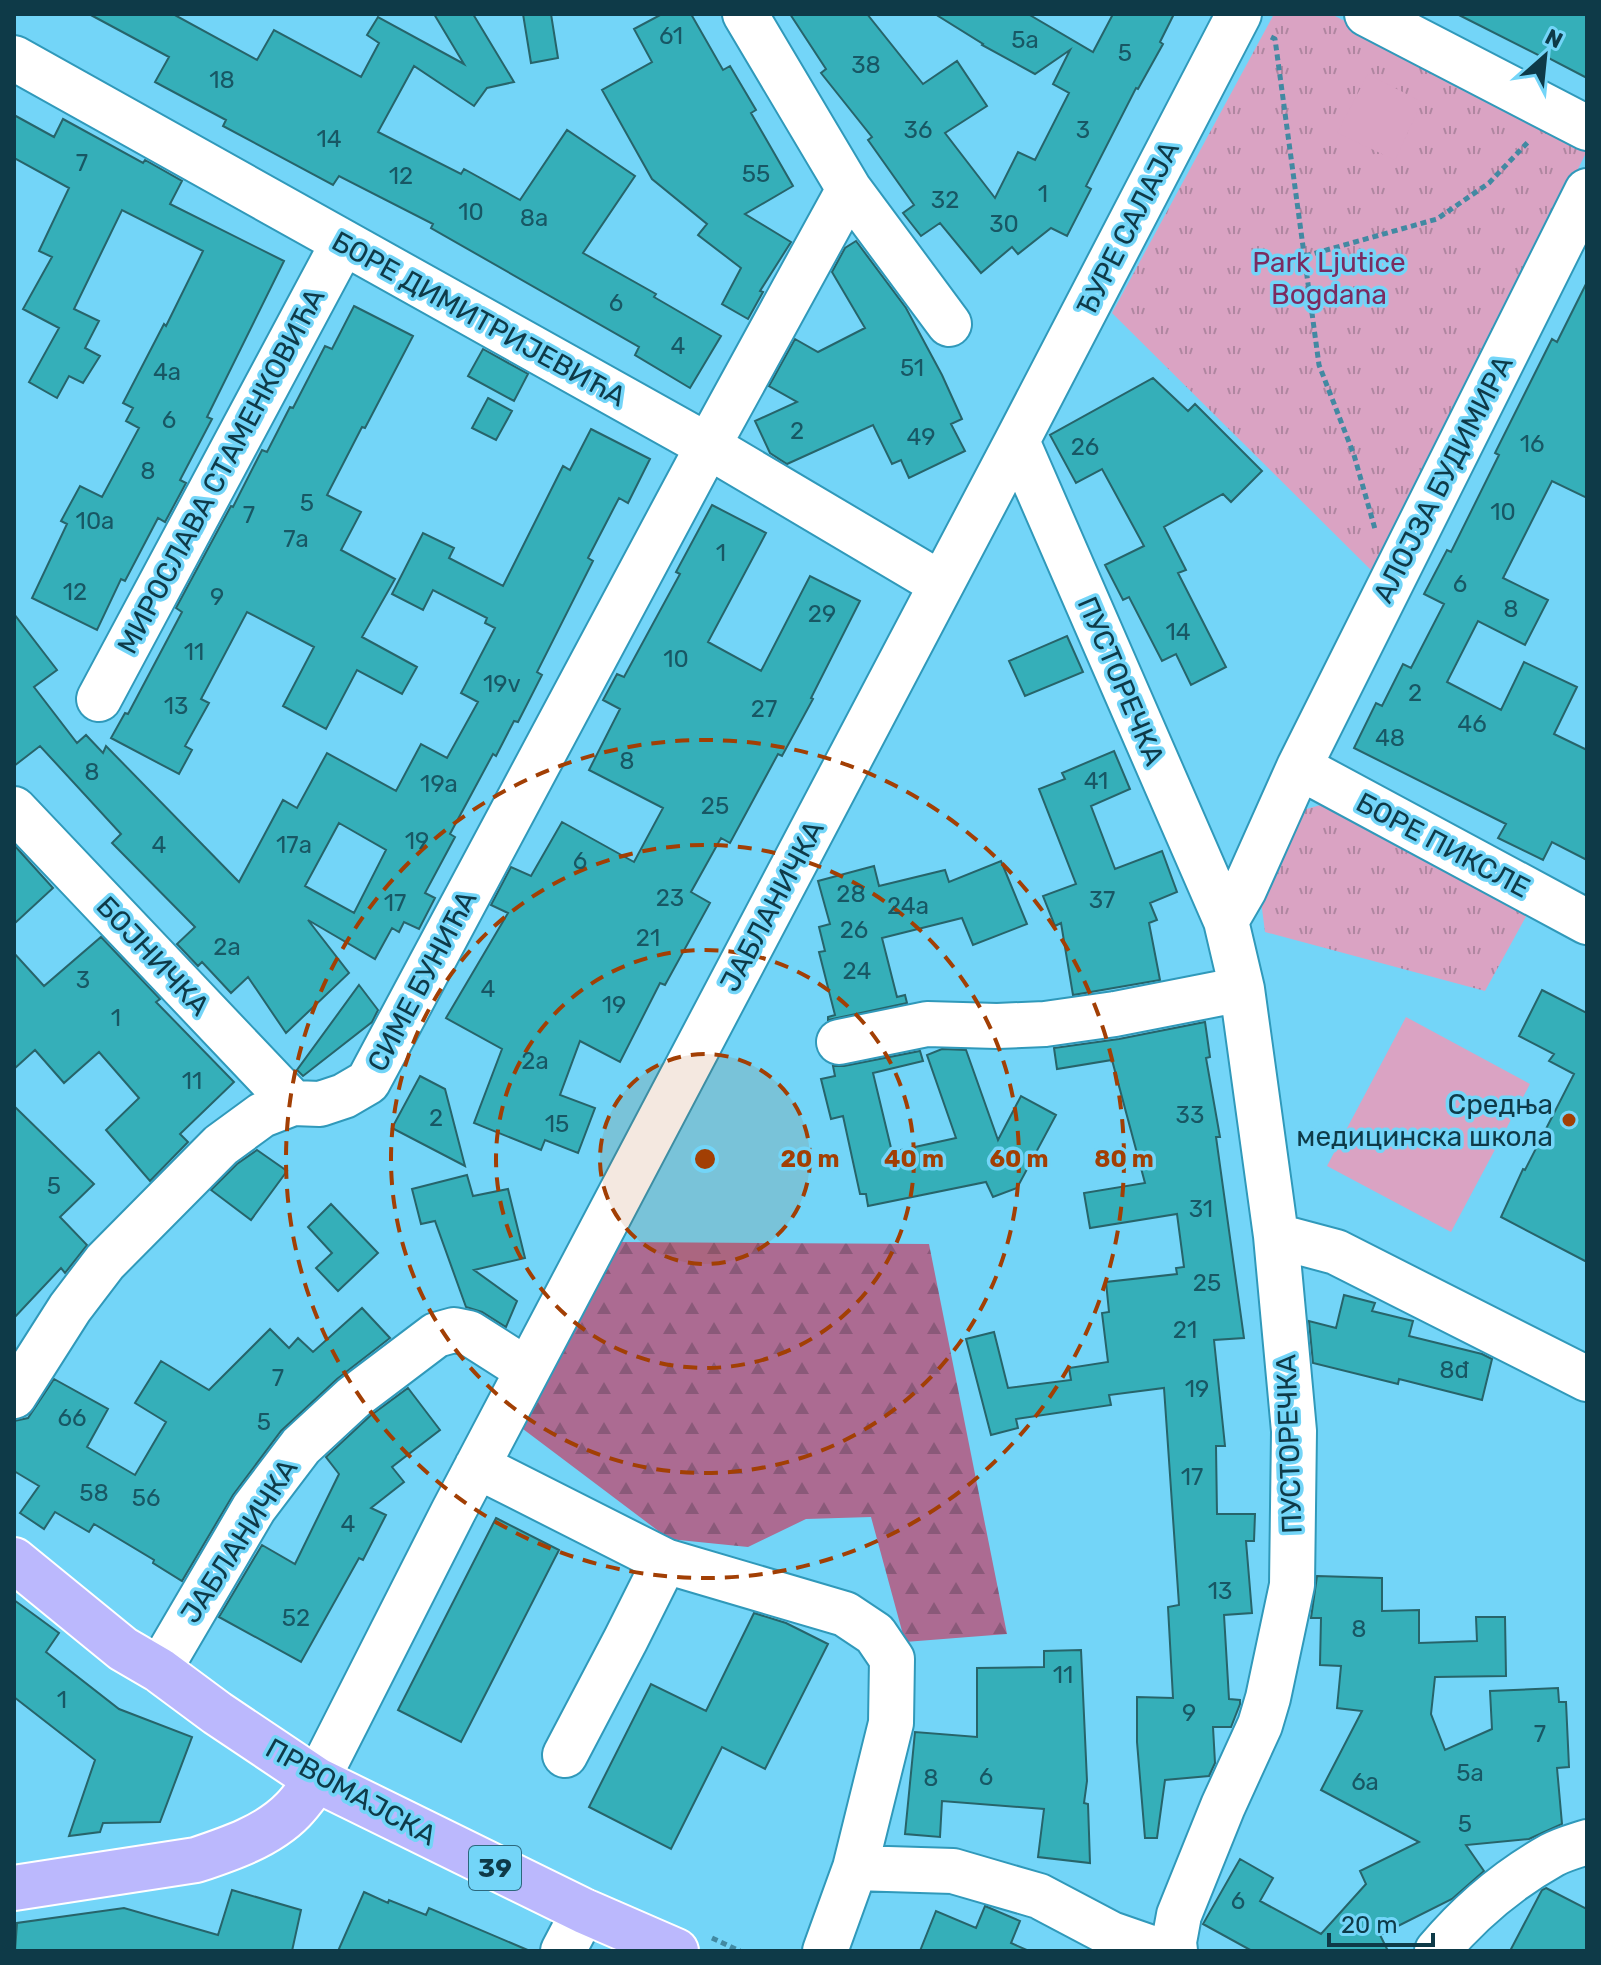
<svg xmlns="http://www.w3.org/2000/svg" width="1601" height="1965" viewBox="0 0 1601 1965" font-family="Rubik,sans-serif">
	<defs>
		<pattern id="grass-tufts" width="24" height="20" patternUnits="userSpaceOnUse" patternTransform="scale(2)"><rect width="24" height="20" fill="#daa3c3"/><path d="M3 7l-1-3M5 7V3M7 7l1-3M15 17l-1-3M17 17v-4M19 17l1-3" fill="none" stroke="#af86a0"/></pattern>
		<pattern id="forest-firs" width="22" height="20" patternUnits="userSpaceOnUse" patternTransform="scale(2)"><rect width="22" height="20" fill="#ac6b92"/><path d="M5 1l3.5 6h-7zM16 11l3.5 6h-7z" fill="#8a5979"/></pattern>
	</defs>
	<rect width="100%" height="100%" fill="#73d5f8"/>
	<!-- grass -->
	<path fill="url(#grass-tufts)" d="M1274,14H1331L1587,144V151L1375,574L1112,313Z
		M1324,804L1529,911L1485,991L1265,932L1259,885L1292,813Z"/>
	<!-- forest -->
	<path fill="url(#forest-firs)" d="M620,1242L929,1244L1007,1634L905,1642L871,1517L806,1519L748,1547L669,1539L523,1429Z"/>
	<!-- pitch -->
	<path fill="#daa3c3" d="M1368,74L1422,102L1395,160L1337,133Z
		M1406,1017L1530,1084L1451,1232L1327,1166Z"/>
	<!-- building -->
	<path fill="#35afb9" stroke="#27646a" stroke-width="2" fill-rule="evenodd" d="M89,14H173L257,60L274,30L361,77L379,43L367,35L378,17L464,64L434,14H473L514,82L487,88L474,106L414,66L378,132L461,174L464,169L520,200L567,130L635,176L583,253L656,294L654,297L721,336L690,388L635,355L639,347L431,228L433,224L339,176L333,185L223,126L226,120L155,82L169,57Z
		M523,14H551L558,58L531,63Z
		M662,14H691L723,70L730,66L756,110L751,113L793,186L745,214L791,242L760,291L763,292L748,319L722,304L741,268L698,235L707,224L652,179L602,90L652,62L634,29Z
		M790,14H867L923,84L957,61L987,106L945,133L995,198L1018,152L1035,160L1069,93L1053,84L1070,50L1035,74L982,45L983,44L935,14H1028L1093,52L1113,14H1174L1160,42L1163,44L1138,89L1136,88L1086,186L1091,189L1067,236L1051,228L1018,254L1012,247L981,273L940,223L921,236L903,213L914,205L868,140L872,137L821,73L826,69Z
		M1457,14H1587V78L1543,55L1542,57Z
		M14,115L54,137L63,119L143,163L145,160L182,181L170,204L284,261L207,417L212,419L180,480L186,483L165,522L158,518L125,581L121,579L97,630L32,598L67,524L61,521L80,486L102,497L139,428L126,421L133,408L123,403L164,324L166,326L203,251L122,210L74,309L99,321L85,348L100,356L83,383L69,376L57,398L29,382L59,328L23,309L52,257L39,251L69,188L14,158Z
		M856,241L906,308L942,375L962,419L951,424L965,451L909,478L901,460L892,464L873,425L787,464L770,453L755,421L797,402L769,386L795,339L818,352L865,328L832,272L845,248Z
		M1587,282V498L1552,481L1503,578L1548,600L1525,645L1478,621L1447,682L1501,710L1524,662L1577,687L1554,734L1587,750V860L1552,842L1543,860L1498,838L1506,824L1354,748L1376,703L1382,706L1403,664L1411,668L1444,604L1424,594L1447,550L1451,552L1499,455L1495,453L1552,339L1557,342Z
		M354,306L413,336L365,428L362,427L327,495L361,512L341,550L395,579L362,637L417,667L402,694L357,670L326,729L283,706L314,647L247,612L201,699L209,703L185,746L192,750L179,774L111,738L125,713L128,714L182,612L176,608L231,506L233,507L262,450L267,452L290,407L293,408L325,346L332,349Z
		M483,349L528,374L514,401L468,376Z
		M1153,378L1188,411L1195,404L1262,471L1231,502L1223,494L1164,527L1186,570L1178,573L1226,667L1191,685L1176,654L1162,661L1129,597L1123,600L1105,565L1144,546L1102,469L1076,483L1050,435Z
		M488,398L512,411L496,440L472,428Z
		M591,429L650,459L628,503L619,498L588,558L593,561L537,672L542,675L518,722L514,721L496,756L493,754L450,834L455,837L425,893L435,898L419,929L404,922L399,932L392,928L375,959L308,920L349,973L286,1033L248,977L231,993L202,962L198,966L177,944L195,927L112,843L121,834L40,746L14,766V614L57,670L34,687L77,743L86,735L103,753L106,746L239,882L283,800L297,808L327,753L396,791L421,744L447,758L478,702L461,693L495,628L485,623L487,618L433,590L423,610L392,594L423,533L454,548L449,558L503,586L563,466L570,470ZM339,823L386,850L354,913L305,886Z
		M712,505L766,533L708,642L761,671L810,576L860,601L811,698L813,699L782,756L778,754L730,843L721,838L691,892L710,903L665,985L660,983L620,1062L580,1041L560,1095L595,1108L578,1153L545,1140L541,1150L474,1123L502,1049L446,1018L508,913L491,905L511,867L531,876L562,822L634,862L663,808L589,770L620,709L603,700L617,674L624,677L680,574L676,572Z
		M1067,636L1083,672L1025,696L1009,661Z
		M1114,751L1130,789L1091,806L1115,869L1162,851L1177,892L1150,903L1157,920L1149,923L1160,980L1073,995L1061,923L1055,926L1043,896L1076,884L1039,789L1065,779L1062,773Z
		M14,845L53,888L14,924Z
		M1001,861L1027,924L973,945L962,918L882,938L897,997L905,995L907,1003L828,1020V1017L835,1015L819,952L825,951L819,927L830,924L818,881L874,866L879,886L945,870L949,882Z
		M101,937L160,999L156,1002L234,1082L180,1134L188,1142L150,1181L106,1130L139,1098L99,1052L64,1083L35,1050L14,1069V953L44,986Z
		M359,985L378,1010L372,1022L303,1076L297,1070Z
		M1542,990L1587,1013V1262L1501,1217L1523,1169L1525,1170L1574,1074L1549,1061L1554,1054L1519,1036Z
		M1205,1022L1210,1057L1206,1058L1220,1137H1216L1244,1338L1214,1340L1225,1446H1216L1217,1514H1255L1254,1541H1246L1252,1613L1224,1615L1229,1699L1240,1700V1704L1231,1727H1213L1215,1763L1209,1776L1165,1780L1157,1838H1145L1137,1742V1697L1173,1698L1168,1607L1179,1605L1164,1388L1109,1395L1111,1405L1016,1419L1018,1428L991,1435L966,1339L994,1332L1008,1388L1071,1380L1069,1368L1108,1362L1102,1313L1109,1312L1106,1282L1177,1274L1176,1268L1184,1267L1177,1214L1090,1228L1084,1193L1145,1183L1112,1060L1057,1069L1054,1048L1119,1039Z
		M942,1049L966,1050L998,1140L1021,1096L1056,1115L1017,1188L993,1197L986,1182L868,1206L866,1194H860L843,1116L831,1119L821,1079L835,1076L833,1066H844L920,1051L923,1061L873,1073L892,1152L956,1138L927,1055Z
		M420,1076L445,1089L465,1166L392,1128Z
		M14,1106L94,1184L60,1217L87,1245L65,1273L61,1268L14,1318Z
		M257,1150L287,1171L251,1220L211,1190L237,1164Z
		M467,1175L473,1196L508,1189L525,1258L474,1270L517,1301L506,1327L482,1312L466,1307L435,1221L421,1224L412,1189Z
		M331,1204L378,1253L338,1291L316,1268L332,1253L308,1227Z
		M1344,1295L1375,1303L1372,1311L1413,1321L1409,1336L1482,1354L1492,1359L1482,1400L1399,1379L1398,1384L1313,1363L1309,1321L1336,1328Z
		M362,1308L390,1338L337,1379L281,1431L233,1495L182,1581L153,1563L154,1560L94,1524L89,1532L55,1512L44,1529L20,1513L39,1486L14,1471V1421L28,1418L54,1379L108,1409L87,1447L135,1475L166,1422L135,1403L161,1361L209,1390L270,1329L289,1348L298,1338L313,1352Z
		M408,1388L440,1430L392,1467L404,1482L371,1508L386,1515L363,1560L359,1558L301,1662L219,1617L262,1545L295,1564L339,1474L326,1457L370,1416Z
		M496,1518L559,1550L461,1742L398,1710Z
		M1317,1576L1382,1578V1611L1419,1610V1643L1477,1641L1476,1617H1505L1506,1676L1435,1677L1431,1714L1445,1750L1492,1729L1490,1691L1558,1688L1559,1702H1566L1569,1767L1557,1768L1562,1824L1529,1839L1466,1845L1484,1871L1452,1899L1380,1935L1388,1951H1252L1203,1924L1240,1859L1273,1878L1260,1901L1321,1934L1366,1884L1360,1871L1419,1842L1321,1790L1362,1711L1337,1708L1341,1666L1320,1665L1321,1618H1311Z
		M14,1600L59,1633L46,1652L119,1709L192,1737L160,1822L103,1823L100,1832L69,1836L95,1760L14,1697Z
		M754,1613L786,1623L828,1644L765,1769L722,1747L671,1849L589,1807L651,1684L706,1711Z
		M1081,1650L1087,1781L1084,1803L1088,1804L1090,1863L1038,1857L1044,1809L942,1801L940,1837L905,1834L915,1732L977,1737V1668L1044,1667V1651Z
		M1546,1888L1587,1909V1951H1510L1542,1890Z
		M232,1890L301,1910L292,1951H15L17,1923L124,1908L218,1935Z
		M364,1892L388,1903L389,1900L426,1915L429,1908L530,1951H338Z
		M985,1906L1020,1921L1011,1943L1029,1951H920L936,1911L976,1928Z"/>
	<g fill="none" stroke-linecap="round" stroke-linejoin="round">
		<!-- minor casing -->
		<g stroke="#3099ba" stroke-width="48">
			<path id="minor" d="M1367,14L1587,128
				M14,58L708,446L941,584
				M849,189L949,324
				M1017,441L1226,921
				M99,699L343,243
				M1299,767L1587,922
				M14,809L293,1103
				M839,1042L927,1024L997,1026L1045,1024L1115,1014L1242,989
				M1276,1236L1336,1252L1587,1379
				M14,1396L70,1308L105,1262L221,1145L262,1115L293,1103L320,1104L344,1096L368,1082L708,446L849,189L745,14
				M477,1466L665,1561L845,1614L875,1634L892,1659L891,1723L855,1868L825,1951
				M159,1670L254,1508L301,1446L354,1397L436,1335L454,1330L469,1333L527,1370
				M565,1755L626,1639L665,1561
				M317,1780L453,1512L1017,441L1239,14
				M855,1868L953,1871L1039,1896L1111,1934L1160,1951
				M563,1951L584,1911
				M1175,1951L1174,1942L1179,1915L1223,1806L1260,1725L1268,1698L1292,1585L1294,1431L1276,1236L1242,989L1226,921L1244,890L1299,767L1587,191
				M1437,1951C1469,1913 1509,1879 1552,1855C1563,1849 1575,1846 1587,1842"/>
		</g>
		<!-- major casing -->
		<g stroke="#fff" stroke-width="48">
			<path id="major" d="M14,1560L123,1649L159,1670L217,1713L317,1780L584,1911L676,1951
				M14,1888L196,1860C229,1849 268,1836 293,1810C302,1801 309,1790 317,1780"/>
		</g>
		<!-- path -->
		<path stroke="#4289a2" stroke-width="5" stroke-dasharray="6 4" stroke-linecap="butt" d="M1271,37L1275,39L1319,365L1354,455L1375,529
			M1305,256L1437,219L1489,183L1528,142
			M712,1938L740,1951"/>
		<!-- minor -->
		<use href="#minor" stroke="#fff" stroke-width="44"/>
		<!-- major -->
		<use href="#major" stroke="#bbb8fd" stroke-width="44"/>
	</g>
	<!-- distance rings -->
	<circle cx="705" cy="1159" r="105" fill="#a23f04" fill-opacity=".12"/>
	<g fill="none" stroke="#a23f04" stroke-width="4" stroke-dasharray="14 10">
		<circle cx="705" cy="1159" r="105"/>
		<circle cx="705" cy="1159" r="209"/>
		<circle cx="705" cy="1159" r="314"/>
		<circle cx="705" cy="1159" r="419"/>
	</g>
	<!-- markers -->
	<circle fill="#a23f04" stroke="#73d5f8" stroke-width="3" cx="1569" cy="1120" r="8"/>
	<g text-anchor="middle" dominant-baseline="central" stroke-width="7" stroke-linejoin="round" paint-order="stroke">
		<!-- number labels -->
		<g font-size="24" fill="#185764">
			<text x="671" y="36">61</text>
			<text x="1025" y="40">5a</text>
			<text x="1125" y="53">5</text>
			<text x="866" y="65">38</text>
			<text x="222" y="80">18</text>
			<text x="918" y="130">36</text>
			<text x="1083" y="130">3</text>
			<text x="329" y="139">14</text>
			<text x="82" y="163">7</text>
			<text x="756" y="174">55</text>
			<text x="401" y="176">12</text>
			<text x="1043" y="194">1</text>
			<text x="945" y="200">32</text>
			<text x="471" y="212">10</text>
			<text x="534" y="218">8a</text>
			<text x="1004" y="224">30</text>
			<text x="616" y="303">6</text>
			<text x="678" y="346">4</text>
			<text x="912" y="368">51</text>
			<text x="167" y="372">4a</text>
			<text x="169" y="420">6</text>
			<text x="797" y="431">2</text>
			<text x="921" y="437">49</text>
			<text x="1532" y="444">16</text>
			<text x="1085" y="447">26</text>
			<text x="148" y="471">8</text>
			<text x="307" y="503">5</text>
			<text x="1503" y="512">10</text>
			<text x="249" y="515">7</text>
			<text x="95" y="521">10a</text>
			<text x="296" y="539">7a</text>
			<text x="721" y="553">1</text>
			<text x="1460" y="584">6</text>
			<text x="75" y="592">12</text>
			<text x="217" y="597">9</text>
			<text x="1511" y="609">8</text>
			<text x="822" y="614">29</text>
			<text x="1178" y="632">14</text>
			<text x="194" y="652">11</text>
			<text x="676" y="659">10</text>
			<text x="502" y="684">19v</text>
			<text x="1415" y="693">2</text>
			<text x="176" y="706">13</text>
			<text x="764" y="709">27</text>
			<text x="1472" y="724">46</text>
			<text x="1390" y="738">48</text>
			<text x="627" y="761">8</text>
			<text x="92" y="772">8</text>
			<text x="1096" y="781">41</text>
			<text x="439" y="784">19a</text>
			<text x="715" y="806">25</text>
			<text x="417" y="841">19</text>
			<text x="159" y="845">4</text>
			<text x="294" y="845">17a</text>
			<text x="580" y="861">6</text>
			<text x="851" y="894">28</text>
			<text x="670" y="898">23</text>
			<text x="1102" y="900">37</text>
			<text x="395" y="903">17</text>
			<text x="908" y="906">24a</text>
			<text x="854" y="930">26</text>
			<text x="648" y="938">21</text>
			<text x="227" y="947">2a</text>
			<text x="857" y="971">24</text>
			<text x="83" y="980">3</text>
			<text x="488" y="989">4</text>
			<text x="614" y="1005">19</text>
			<text x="116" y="1018">1</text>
			<text x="535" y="1061">2a</text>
			<text x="192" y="1081">11</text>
			<text x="1190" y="1115">33</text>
			<text x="436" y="1118">2</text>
			<text x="557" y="1124">15</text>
			<text x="54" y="1186">5</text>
			<text x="1201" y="1209">31</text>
			<text x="1207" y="1283">25</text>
			<text x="1185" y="1330">21</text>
			<text x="1454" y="1370">8đ</text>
			<text x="278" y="1378">7</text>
			<text x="1197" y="1389">19</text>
			<text x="72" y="1418">66</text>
			<text x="264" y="1422">5</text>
			<text x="1192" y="1477">17</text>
			<text x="94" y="1493">58</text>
			<text x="146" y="1498">56</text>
			<text x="348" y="1524">4</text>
			<text x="1220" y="1591">13</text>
			<text x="296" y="1618">52</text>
			<text x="1359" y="1629">8</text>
			<text x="1063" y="1675">11</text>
			<text x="62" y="1700">1</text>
			<text x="1189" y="1713">9</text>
			<text x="1540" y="1734">7</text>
			<text x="1470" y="1773">5a</text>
			<text x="986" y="1777">6</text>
			<text x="931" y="1778">8</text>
			<text x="1365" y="1782">6a</text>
			<text x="1465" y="1824">5</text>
			<text x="1238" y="1901">6</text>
		</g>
		<!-- shield labels -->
		<rect fill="#73d5f8" stroke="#2c687d" stroke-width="2" x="469" y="1846" width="52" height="44" rx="6"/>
		<g font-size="26" font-weight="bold" fill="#0e3a48">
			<text x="495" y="1868">39</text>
		</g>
		<!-- street labels -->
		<g font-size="28" fill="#0e3a48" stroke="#73d5f8">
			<text transform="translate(1128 228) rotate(-63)">ЂУРЕ САЛАЈА</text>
			<text transform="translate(479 319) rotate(29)">БОРЕ ДИМИТРИЈЕВИЋА</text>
			<text transform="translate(221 471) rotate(-62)">МИРОСЛАВА СТАМЕНКОВИЋА</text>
			<text transform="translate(1443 479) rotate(-63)">АЛОЈЗА БУДИМИРА</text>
			<text transform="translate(1121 681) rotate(67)">ПУСТОРЕЧКА</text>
			<text transform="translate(1443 845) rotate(28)">БОРЕ ПИКСЛЕ</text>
			<text transform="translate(772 906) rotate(-62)">ЈАБЛАНИЧКА</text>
			<text transform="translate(153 956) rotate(47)">БОЈНИЧКА</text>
			<text transform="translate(422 981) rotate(-62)">СИМЕ БУНИЋА</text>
			<text transform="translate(1289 1444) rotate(-92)">ПУСТОРЕЧКА</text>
			<text transform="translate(239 1541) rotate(-57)">ЈАБЛАНИЧКА</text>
			<text transform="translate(351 1792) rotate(29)">ПРВОМАЈСКА</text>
		</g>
		<!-- park labels -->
		<g font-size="28" fill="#7b2b60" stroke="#73d5f8">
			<text x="1329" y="262">Park Ljutice<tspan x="1329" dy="32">Bogdana</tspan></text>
		</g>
		<!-- poi labels -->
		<g font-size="28" fill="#0e3a48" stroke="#73d5f8" text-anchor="end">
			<text x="1553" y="1104">Средња<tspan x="1553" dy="32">медицинска школа</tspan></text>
		</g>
	</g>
	<circle cx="705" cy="1159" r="12" fill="#a23f04" stroke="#73d5f8" stroke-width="4"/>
	<g font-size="24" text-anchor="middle" font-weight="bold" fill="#a23f04" stroke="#73d5f8" stroke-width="7" stroke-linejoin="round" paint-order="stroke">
		<text x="810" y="1167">20 m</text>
		<text x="914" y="1167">40 m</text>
		<text x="1019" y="1167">60 m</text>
		<text x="1124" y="1167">80 m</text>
	</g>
	<!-- border -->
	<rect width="1601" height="1965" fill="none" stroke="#0e3a48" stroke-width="32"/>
	<!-- north arrow -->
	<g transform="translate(1545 56) rotate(27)" stroke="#73d5f8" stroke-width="6" paint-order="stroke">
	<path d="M0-6L14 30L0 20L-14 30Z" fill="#0e3a48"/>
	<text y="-12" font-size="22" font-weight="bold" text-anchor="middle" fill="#0e3a48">N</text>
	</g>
	<!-- scale -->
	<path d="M1329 1933v12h104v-12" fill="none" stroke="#0e3a48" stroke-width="4"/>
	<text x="1341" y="1933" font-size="24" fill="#0e3a48" stroke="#73d5f8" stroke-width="6" paint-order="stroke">20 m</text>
</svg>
